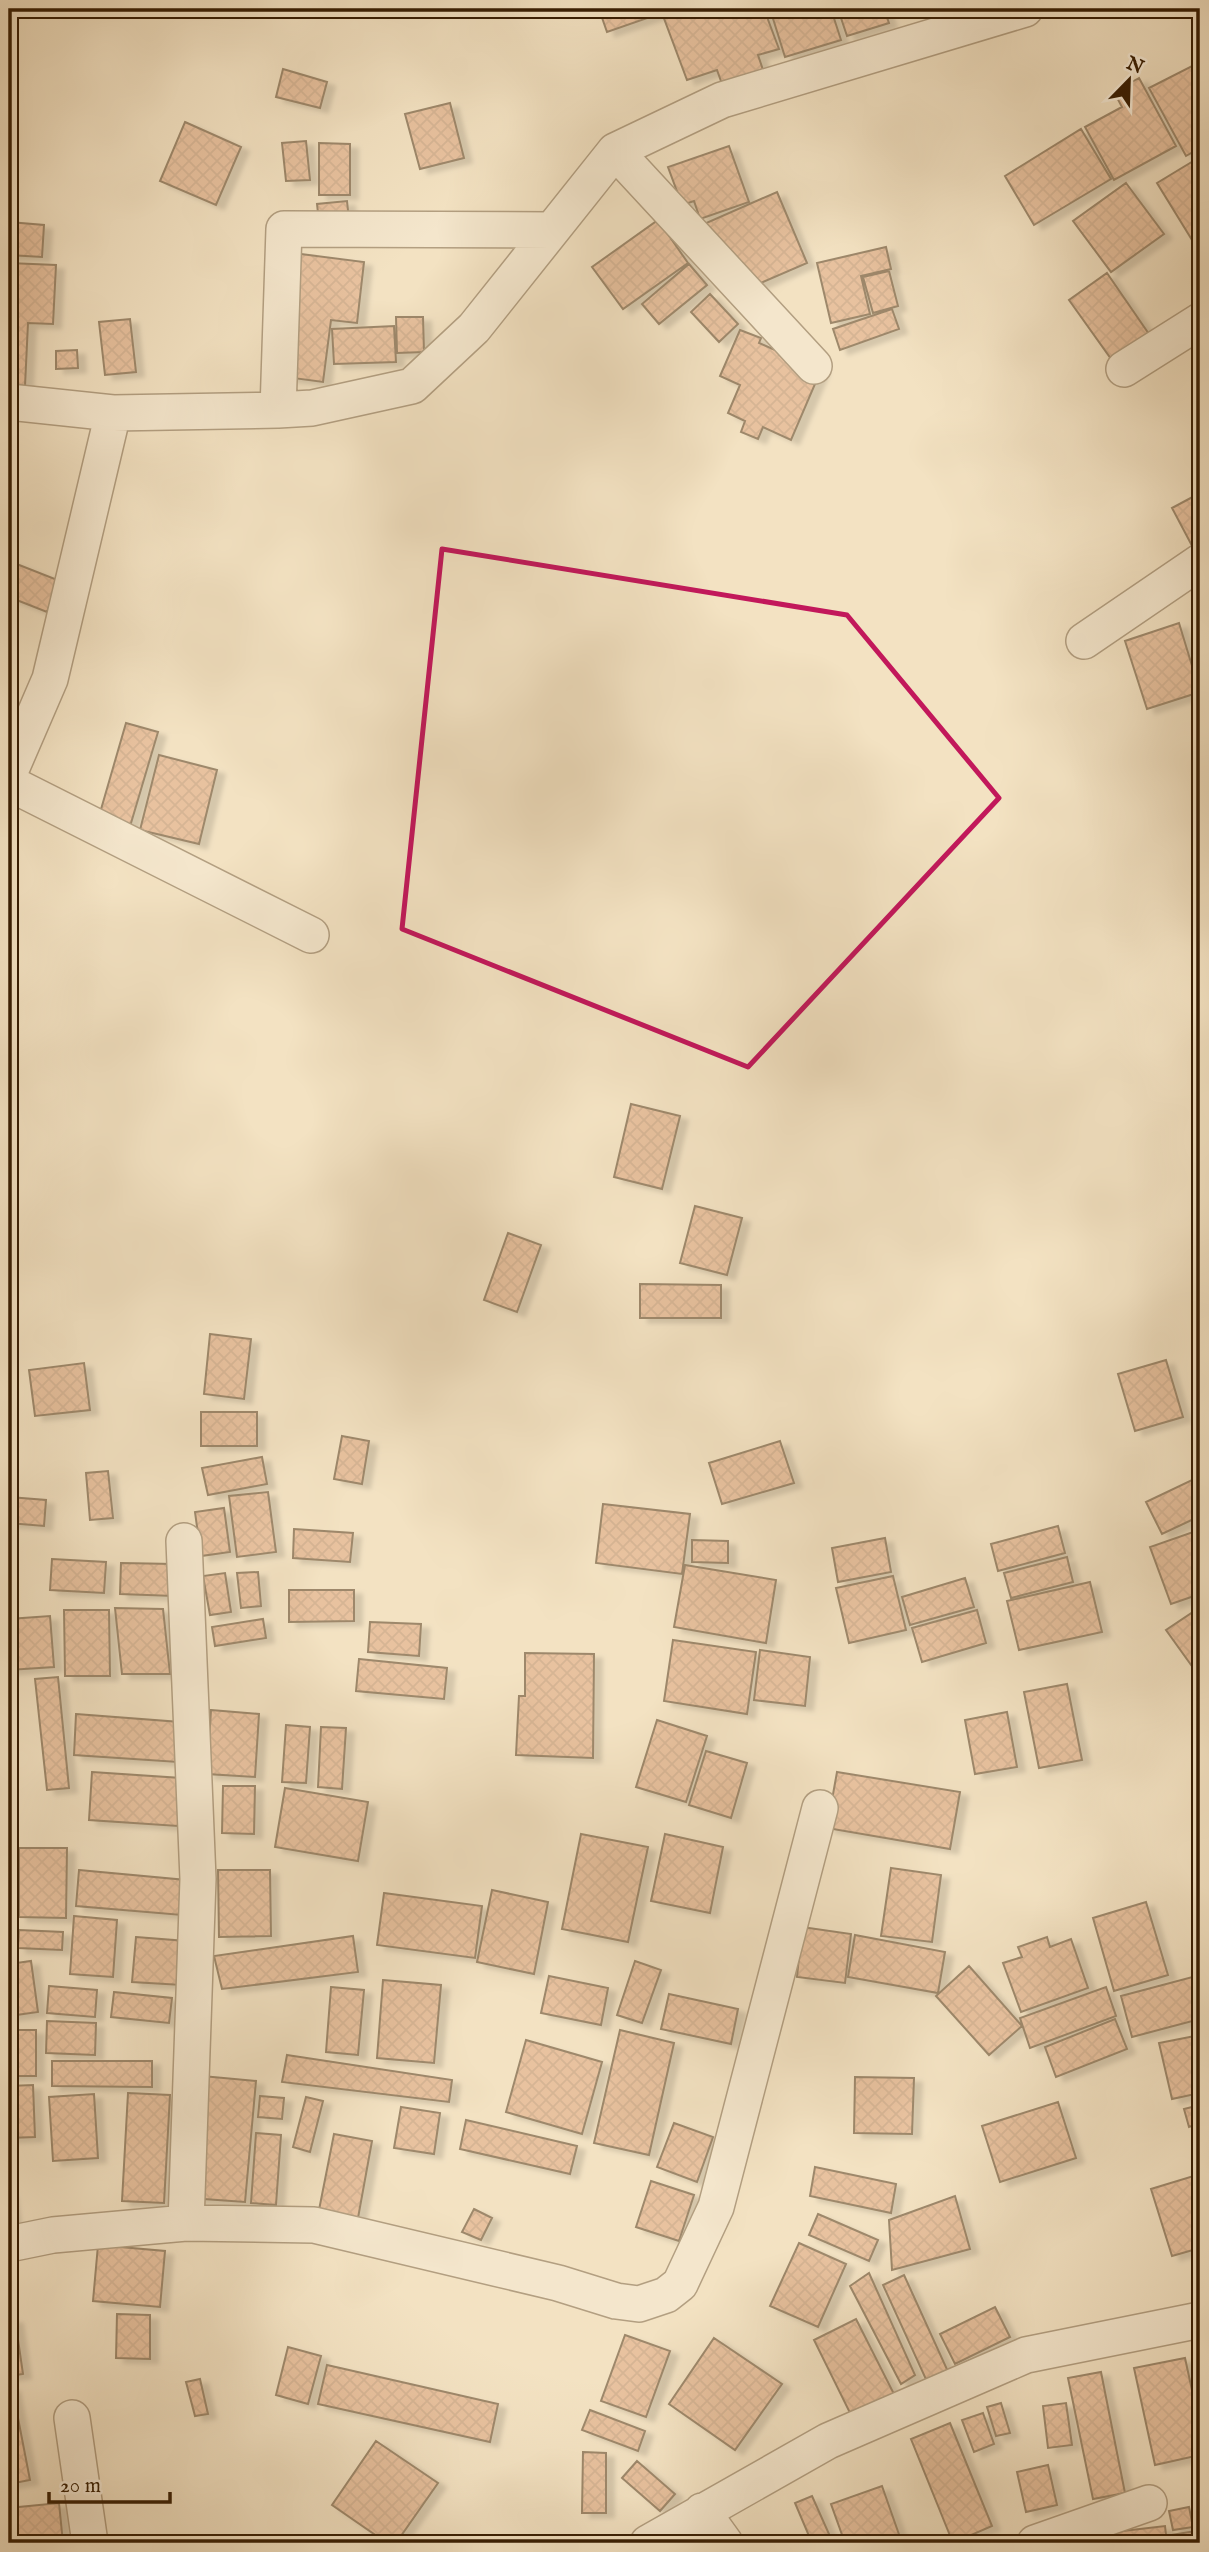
<svg xmlns="http://www.w3.org/2000/svg" width="1209" height="2552" viewBox="0 0 1209 2552" font-family="'IM FELL English',serif">
	<defs>
		<pattern id="building-cross-hatch" width="8" height="8" patternUnits="userSpaceOnUse" patternTransform="scale(1.75)"><rect width="8" height="8" fill="#dc9b73"/><path d="M0 0l8 8M0 8l8-8" fill="none" stroke="#b37e5c"/></pattern>
		<filter id="shadow"><feDropShadow dx="8" dy="4.5" stdDeviation="2" flood-color="#0004"/></filter>
	</defs>
	<rect width="100%" height="100%" fill="#f3e2c2"/>
	<filter id="stains"><feTurbulence type="fractalNoise" baseFrequency=".00286" numOctaves="4"/><feColorMatrix values="0 0 0 0 .2 0 0 0 0 .09 0 0 0 0 .02 0 0 0 .5 -.17"/></filter>
	<radialGradient id="worn" r=".72"><stop offset=".6" stop-color="#630" stop-opacity="0"/><stop offset="1" stop-color="#630" stop-opacity=".3"/></radialGradient>
	<!-- building -->
	<path fill="url(#building-cross-hatch)" stroke="#371d02" stroke-width="2" filter="url(#shadow)" d="M599,9H657L659,14L607,32Z
		M673,9H764L779,49L758,55L763,70L722,84L717,70L687,80L662,13Z
		M770,9H831L841,40L785,57Z
		M838,9H884L889,23L847,36Z
		M1196,64L1200,71V148L1186,156L1149,88Z
		M283,69L327,82L320,108L276,97Z
		M1139,78L1176,146L1114,180L1085,127L1122,107L1114,92Z
		M450,103L464,158L420,169L405,114Z
		M185,122L241,147L216,205L160,181Z
		M1081,129L1111,179L1034,225L1005,176Z
		M306,141L310,180L286,181L282,143Z
		M319,143L350,144V195H319Z
		M729,146L749,202L700,219L694,201L682,205L668,167Z
		M1200,157V253L1157,183Z
		M1126,183L1164,234L1111,272L1073,221Z
		M777,192L807,263L733,295L704,224Z
		M347,201L349,220L319,222L317,204Z
		M658,220L688,263L623,309L592,267Z
		M9,222L44,225L42,257L9,255Z
		M886,247L891,269L861,276L870,314L831,323L817,263Z
		M293,253L364,262L357,323L331,320L323,382L278,376Z
		M9,263L56,265L53,324L28,323L25,386L9,385Z
		M689,264L707,285L659,324L642,304Z
		M889,271L898,306L873,313L863,277Z
		M1107,273L1151,337L1114,363L1069,300Z
		M710,294L738,324L719,342L691,312Z
		M892,309L899,329L840,350L833,329Z
		M396,317H423L424,352L397,353Z
		M130,319L136,372L105,375L99,322Z
		M394,326L396,362L334,364L332,329Z
		M740,330L761,338L759,343L821,370L791,440L763,427L758,439L741,432L745,421L728,413L740,385L720,376Z
		M77,350L78,368L56,369V351Z
		M1200,493V559H1199L1172,508Z
		M9,561L60,581L47,612L9,597Z
		M1179,623L1200,692L1147,709L1125,641Z
		M126,723L158,732L126,840L95,830Z
		M159,755L217,770L199,844L140,830Z
		M631,1104L680,1116L662,1189L614,1177Z
		M695,1206L742,1218L727,1275L680,1263Z
		M508,1233L541,1245L517,1312L484,1300Z
		M640,1284L721,1285V1318H640Z
		M210,1334L251,1339L244,1399L204,1394Z
		M1166,1360L1183,1417L1135,1431L1118,1374Z
		M84,1363L90,1410L35,1416L29,1370Z
		M201,1412H257V1446H201Z
		M342,1436L369,1441L362,1484L334,1479Z
		M780,1441L794,1483L722,1504L709,1463Z
		M262,1457L267,1484L208,1495L202,1468Z
		M108,1471L113,1518L90,1520L86,1473Z
		M1192,1480L1200,1496V1516L1162,1534L1146,1502Z
		M268,1492L276,1552L237,1557L229,1496Z
		M9,1497L46,1500L44,1526L9,1523Z
		M603,1504L690,1514L682,1574L596,1563Z
		M224,1508L230,1552L201,1556L195,1512Z
		M1058,1526L1065,1553L998,1571L991,1544Z
		M294,1529L353,1533L350,1562L293,1558Z
		M1196,1531L1200,1541V1594L1171,1604L1150,1547Z
		M885,1538L891,1572L838,1582L832,1548Z
		M692,1540L728,1541V1563L692,1562Z
		M1067,1557L1073,1582L1011,1598L1004,1573Z
		M52,1559L106,1562L104,1593L50,1590Z
		M121,1563L174,1564V1596L120,1594Z
		M685,1565L776,1580L766,1643L674,1627Z
		M258,1572L261,1606L241,1608L237,1573Z
		M225,1573L231,1612L210,1615L203,1576Z
		M893,1576L906,1630L849,1643L836,1588Z
		M965,1578L974,1607L910,1625L902,1597Z
		M1090,1582L1102,1632L1019,1650L1007,1601Z
		M289,1590H354V1621L289,1622Z
		M115,1608L163,1609L170,1674H122Z
		M64,1610H109L110,1676H65Z
		M977,1610L986,1643L922,1662L912,1628Z
		M1196,1610L1200,1616L1199,1676L1166,1630Z
		M50,1616L54,1667L9,1670V1619Z
		M263,1619L266,1638L215,1646L212,1627Z
		M370,1622L421,1624L419,1656L368,1652Z
		M673,1640L756,1652L747,1714L664,1701Z
		M760,1650L810,1657L805,1706L754,1700Z
		M525,1653L594,1654L593,1758L516,1755L519,1696H525Z
		M359,1659L447,1668L444,1699L356,1691Z
		M58,1677L69,1788L47,1790L35,1679Z
		M1067,1684L1082,1760L1039,1768L1024,1692Z
		M211,1710L259,1714L255,1777L207,1774Z
		M1007,1712L1017,1767L975,1774L965,1720Z
		M76,1714L180,1722L178,1762L74,1755Z
		M657,1720L707,1736L686,1802L636,1787Z
		M286,1725L310,1727L306,1783L282,1782Z
		M321,1727L346,1728L342,1789L318,1787Z
		M706,1751L747,1763L731,1818L689,1805Z
		M92,1772L181,1778L178,1826L89,1820Z
		M837,1772L960,1792L950,1849L827,1828Z
		M223,1786H255L254,1834L222,1833Z
		M285,1788L368,1802L358,1861L275,1847Z
		M581,1834L648,1847L628,1942L562,1929Z
		M665,1834L723,1847L710,1913L651,1901Z
		M19,1848H67L66,1918L19,1917Z
		M891,1868L941,1875L932,1942L881,1936Z
		M79,1870L186,1880L182,1915L76,1906Z
		M218,1870H270L271,1936L219,1937Z
		M492,1890L548,1902L534,1974L477,1962Z
		M384,1893L482,1906L475,1958L377,1945Z
		M1146,1902L1168,1975L1114,1991L1093,1918Z
		M74,1916L117,1920L113,1977L70,1974Z
		M802,1927L851,1934L845,1983L797,1977Z
		M19,1930L63,1932L62,1950L18,1948Z
		M855,1935L945,1952L938,1993L848,1977Z
		M353,1936L358,1972L222,1989L214,1956Z
		M136,1937L186,1941L182,1985L132,1982Z
		M1047,1937L1050,1947L1071,1939L1088,1988L1021,2012L1003,1963L1022,1957L1018,1947Z
		M31,1961L38,2012L9,2016V1964Z
		M635,1961L661,1970L642,2023L617,2015Z
		M969,1966L1022,2026L989,2055L936,1996Z
		M1200,1975V2019L1132,2037L1121,1996Z
		M549,1976L608,1988L601,2025L541,2013Z
		M383,1980L441,1985L434,2063L377,2058Z
		M49,1986L97,1990L95,2017L47,2013Z
		M331,1987L364,1990L358,2055L326,2052Z
		M1106,1987L1116,2016L1030,2048L1020,2018Z
		M114,1992L172,1998L169,2023L111,2017Z
		M669,1994L738,2009L731,2044L661,2029Z
		M1115,2019L1127,2049L1056,2077L1045,2047Z
		M47,2021L96,2023L95,2055L46,2053Z
		M9,2030H36V2076H9Z
		M620,2030L674,2043L649,2155L594,2143Z
		M1200,2035V2093L1172,2099L1159,2043Z
		M526,2040L602,2062L582,2134L506,2112Z
		M287,2055L452,2080L449,2102L282,2082Z
		M52,2061H152V2087L52,2086Z
		M202,2076L256,2081L245,2202L190,2198Z
		M855,2077L914,2078L912,2134L854,2133Z
		M33,2085L35,2137L9,2138V2086Z
		M128,2093L170,2095L164,2203L122,2201Z
		M94,2094L98,2158L53,2161L49,2097Z
		M260,2096L284,2098L282,2119L258,2117Z
		M306,2097L323,2101L310,2152L293,2147Z
		M1058,2102L1076,2158L1000,2182L982,2126Z
		M1200,2105V2123L1189,2127L1184,2109Z
		M401,2107L440,2113L434,2154L394,2148Z
		M466,2120L577,2146L570,2174L460,2149Z
		M674,2123L713,2137L697,2182L657,2167Z
		M256,2133L281,2135L276,2205L251,2203Z
		M334,2134L372,2141L358,2218L319,2210Z
		M815,2167L896,2184L891,2213L810,2196Z
		M1200,2174V2248L1172,2256L1151,2189Z
		M651,2181L694,2195L679,2241L636,2227Z
		M9,2192L14,2228L9,2229Z
		M955,2196L970,2249L892,2270L889,2220Z
		M474,2209L492,2218L481,2240L462,2232Z
		M818,2214L878,2240L869,2261L809,2235Z
		M799,2243L846,2264L818,2327L770,2306Z
		M98,2245L165,2251L160,2307L93,2301Z
		M869,2273L915,2375L901,2384L850,2286Z
		M904,2275L950,2376L929,2386L883,2285Z
		M995,2307L1010,2337L955,2364L940,2334Z
		M117,2314L150,2315V2359L116,2358Z
		M9,2319H15L23,2374L9,2376Z
		M856,2319L895,2396L852,2417L814,2340Z
		M625,2335L670,2351L646,2417L601,2401Z
		M714,2338L782,2384L735,2450L669,2404Z
		M288,2347L321,2356L308,2404L276,2395Z
		M1185,2358L1200,2427V2455L1155,2465L1134,2368Z
		M327,2365L498,2404L490,2442L318,2404Z
		M1101,2372L1125,2493L1093,2499L1068,2378Z
		M200,2379L208,2414L195,2416L186,2382Z
		M12,2387L30,2480L9,2484V2388Z
		M1001,2403L1010,2433L996,2436L987,2407Z
		M1066,2403L1072,2445L1048,2448L1043,2406Z
		M590,2410L645,2431L638,2451L582,2430Z
		M983,2413L994,2444L974,2452L962,2420Z
		M950,2423L992,2526L953,2543L911,2439Z
		M376,2441L438,2483L396,2543H387L332,2505Z
		M583,2452L606,2453V2513H582Z
		M637,2461L675,2494L660,2511L622,2478Z
		M1048,2465L1057,2505L1026,2512L1017,2472Z
		M882,2486L902,2543H845L831,2504Z
		M812,2496L833,2543H812L795,2503Z
		M59,2503L63,2543H13L9,2508Z
		M1189,2507L1193,2527L1173,2530L1169,2511Z
		M1165,2526L1167,2543H1107L1106,2533Z
		M1196,2531L1198,2543H1173L1171,2535Z"/>
	<g fill="none" stroke-linecap="round" stroke-linejoin="round">
		<!-- street casing -->
		<g stroke="#664e32" stroke-width="38">
			<path id="street" d="M814,366L615,151L722,100L1025,9
				M1124,369L1200,321
				M9,402L113,413L278,410L312,408L412,386L474,328L615,151
				M278,410L284,229L552,230
				M1084,641L1200,562
				M9,774L50,679L113,413
				M9,783L311,935
				M184,1541L198,1879L186,2223
				M9,2244L53,2235L186,2223L314,2225L558,2283L616,2301L639,2304L666,2295L680,2284L716,2207L820,1808
				M72,2418L90,2543
				M702,2511L725,2543
				M648,2543L828,2441L1026,2355L1200,2320
				M1035,2543L1149,2503"/>
		</g>
		<!-- street -->
		<use href="#street" stroke="#f7ecd7" stroke-width="35"/>
	</g>
	<!-- marked area -->
	<path d="M0 0H1209V2552H0ZM442,549L847,615L999,798L748,1067L402,929Z" fill="#f3e2c2" fill-opacity=".55" fill-rule="evenodd"/>
	<path fill="none" stroke="#c2185b" stroke-width="5" stroke-linejoin="round" d="M442,549L847,615L999,798L748,1067L402,929Z"/>
	<!-- margin -->
	<rect width="1209" height="2552" fill="none" stroke="#f3e2c2" stroke-width="35"/>
	<rect x="10" y="10" width="1188" height="2531" fill="none" stroke="#371d02" stroke-width="3.5"/>
	<rect x="18" y="18" width="1174" height="2517" fill="none" stroke="#371d02" stroke-width="2"/>
	<!-- north arrow -->
	<g transform="translate(1129 80) rotate(23)" stroke="#f7ecd7" stroke-width="5" paint-order="stroke">
	<path d="M0-5L12 26L0 18L-12 26Z" fill="#371d02"/>
	<text y="-10" font-size="19" font-weight="bold" text-anchor="middle" fill="#371d02">N</text>
	</g>
	<!-- scale -->
	<path d="M49 2492v10h121v-10" fill="none" stroke="#371d02" stroke-width="3.5"/>
	<text x="60" y="2492" font-size="21" fill="#371d02" stroke="#f7ecd7" stroke-width="5" paint-order="stroke">20 m</text>
	<rect width="100%" height="100%" filter="url(#stains)"/>
	<rect width="100%" height="100%" fill="url(#worn)"/>
</svg>
